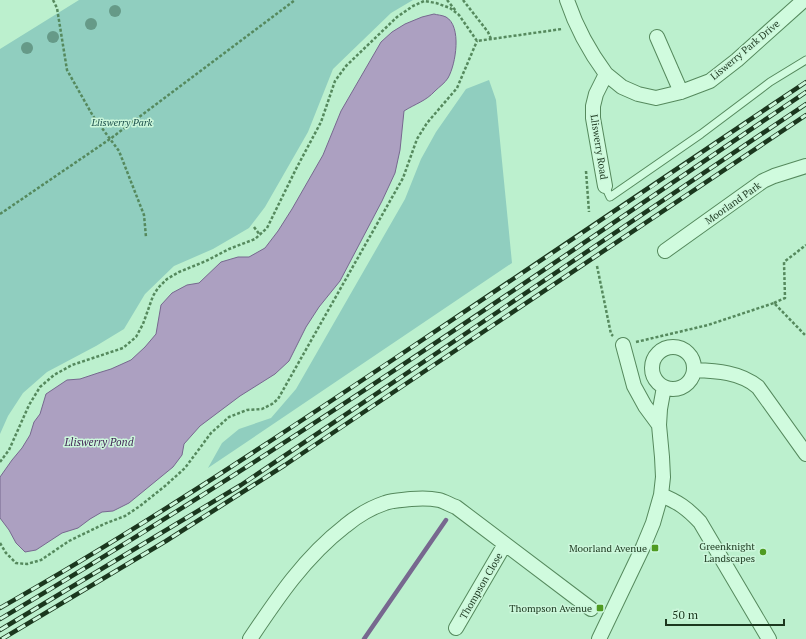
<svg xmlns="http://www.w3.org/2000/svg" width="806" height="639" viewBox="0 0 806 639" font-family="'PT Serif',serif">
	<rect width="100%" height="100%" fill="#bcf0ce"/>
	<!-- green -->
	<path fill="#90cebf" d="M79,0H413L391,13L333,69L308,132L265,207L249,228L213,249L174,266L145,294L124,329L96,346L47,372L23,393L8,416L0,434V49Z
		M489,80L496,100L512,263L208,468L222,443L239,429L271,418L296,389L405,199L421,159L436,132L466,89Z"/>
	<!-- water -->
	<path fill="#aca0c1" stroke="#77688f" d="M434,14C437,15 442,15 446,17C462,26 456,64 448,78C445,83 439,87 435,91C426,101 415,104 404,111L400,150L395,173L382,201L340,281L319,307L306,327L289,361L275,374L240,396L200,426L184,444L182,455L173,467L129,503L113,511L102,512L90,519L78,528L62,533L36,550L25,552L16,543L9,530L0,518V477L12,460L22,448L30,435L34,422L40,414L46,394L67,380L80,379L98,373L111,369L131,360L145,347L156,334L161,305L172,293L187,285L199,283L221,262L238,257H249L265,248L278,231L292,209L323,155L341,111L381,42L392,32L405,24L422,17Z"/>
	<g fill="none" stroke-linecap="round" stroke-linejoin="round">
		<!-- stream -->
		<path stroke="#77688f" stroke-width="4.5" d="M364,639L446,520"/>
		<!-- lane casing -->
		<g stroke="#55895d" stroke-width="9">
			<path id="lane" d="M605,186L610,197L701,134L770,82L806,60"/>
		</g>
		<!-- street casing -->
		<g stroke="#55895d" stroke-width="16">
			<path id="street" d="M567,0C576,27 589,51 606,74L596,94L593,106V118L605,186
				M657,37L681,92
				M606,74L622,87L638,94L656,98L681,92L710,81L737,60L804,0
				M665,251L763,181L774,176L806,166
				M652 368a21 21 0 1 1 42 0a21 21 0 1 1-42 0Z
				M694,370C717,371 740,372 758,387L806,454
				M659,425L660,409L664,387
				M661,495C678,502 687,508 700,522L769,639
				M456,628L505,544
				M250,639C278,597 305,557 345,526C357,516 370,508 385,503C393,500 403,500 411,499C421,498 430,498 439,500C444,501 450,505 456,507L591,609
				M599,639L643,547L653,523L661,495L663,477L662,457L659,425L645,406L634,386L623,345"/>
		</g>
		<!-- path -->
		<path stroke="#55895d" stroke-width="2.5" stroke-dasharray="3 2" stroke-linecap="butt" d="M53,0L57,8L67,70L93,116L119,151L144,215L146,237
			M447,0L456,11
			M463,0L488,32L491,39
			M586,171L589,212
			M0,214L110,139L295,0
			M254,227L260,235
			M597,266L611,334L613,336
			M774,303L785,298L784,262L806,245
			M636,342L708,325L774,303L806,336
			M0,462L9,450L29,405L40,387L54,375L72,365L123,348L136,337L143,324L153,296L158,288L167,279L179,272L206,261L229,249L255,239L267,228L296,169L321,122L335,81L346,66L397,17L413,6L424,1L436,3L450,8L459,15L477,41L562,29
			M0,543L6,553L16,563L27,564L41,560L69,541L104,524L125,516L140,506L165,486L185,468L211,433L229,417L247,410L262,409L272,404L278,399L403,178L417,139L427,123L457,88L477,41"/>
		<!-- lane -->
		<use href="#lane" stroke="#d0fbde" stroke-width="7"/>
		<!-- street -->
		<use href="#street" stroke="#d0fbde" stroke-width="14"/>
		<!-- rail casing -->
		<g stroke="#1b371e" stroke-width="4.5">
			<path id="rail" d="M0,608C136,531 267,444 397,357C534,266 670,174 806,82
				M0,619C277,456 540,272 806,92
				M0,630L241,485L806,104
				M2,639L166,541L285,465L806,115"/>
		</g>
		<!-- rail -->
		<use href="#rail" stroke="#ccf7db" stroke-width="3" stroke-dasharray="9" stroke-linecap="butt"/>
	</g>
	<!-- trees -->
	<g fill="#669a88">
		<circle cx="115" cy="11" r="6"/>
		<circle cx="91" cy="24" r="6"/>
		<circle cx="53" cy="37" r="6"/>
		<circle cx="27" cy="48" r="6"/>
	</g>
	<!-- markers -->
	<g fill="#4f9b21" stroke="#ccf7db" stroke-width="1.5">
		<rect x="651" y="544" width="8" height="8" rx="2"/>
		<circle cx="763" cy="552" r="4"/>
		<rect x="596" y="604" width="8" height="8" rx="2"/>
	</g>
	<g text-anchor="middle" dominant-baseline="central" stroke-width="3" stroke-linejoin="round" paint-order="stroke">
		<!-- street labels -->
		<g font-size="10" fill="#1b371e" stroke="#ccf7db">
			<text transform="translate(745 50) rotate(-40)">Liswerry Park Drive</text>
			<text transform="translate(599 147) rotate(81)">Lliswerry Road</text>
			<text transform="translate(733 203) rotate(-35)">Moorland Park</text>
			<text transform="translate(481 586) rotate(-60)">Thompson Close</text>
		</g>
		<!-- park labels -->
		<g font-size="10" font-style="italic" fill="#20544f" stroke="#ccf7db">
			<text x="122" y="122">Lliswerry Park</text>
		</g>
		<!-- poi labels -->
		<g font-size="10" fill="#1b371e" stroke="#ccf7db" text-anchor="end">
			<text x="755" y="546">Greenknight<tspan x="755" dy="12">Landscapes</tspan></text>
			<text x="647" y="548">Moorland Avenue</text>
			<text x="592" y="608">Thompson Avenue</text>
		</g>
		<!-- water labels -->
		<g font-size="11" font-style="italic" fill="#442958" stroke="#ccf7db">
			<text x="99" y="442">Lliswerry Pond</text>
		</g>
	</g>
	<!-- scale -->
	<path d="M666 619v6h118v-6" fill="none" stroke="#1b371e" stroke-width="2"/>
	<text x="672" y="619" font-size="12" fill="#1b371e" stroke="#ccf7db" stroke-width="3" paint-order="stroke">50 m</text>
</svg>
